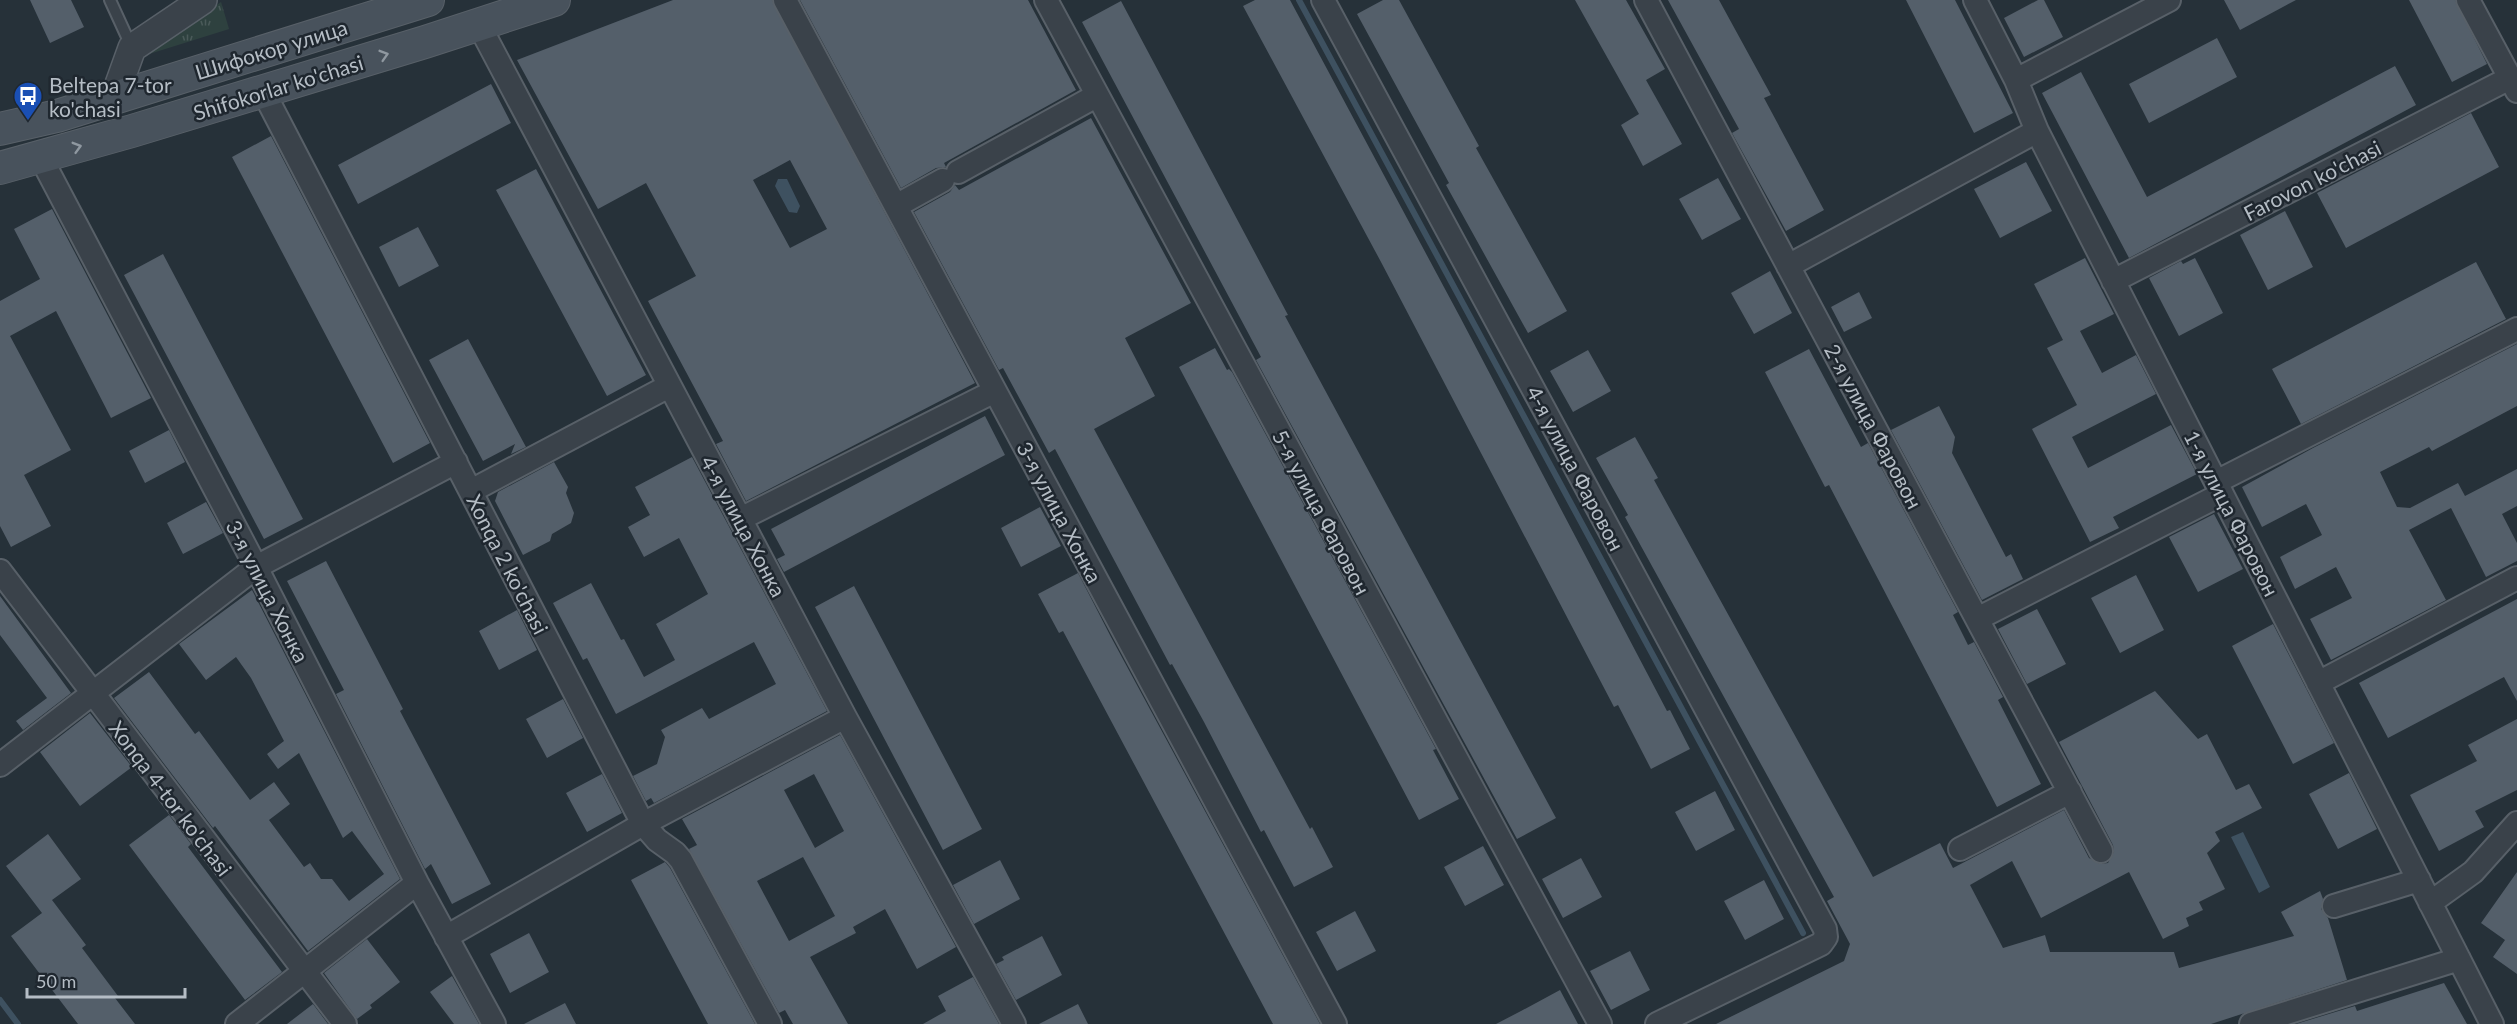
<svg xmlns="http://www.w3.org/2000/svg" width="2517" height="1024" viewBox="0 0 2517 1024" font-family="Lato,sans-serif">
	<defs>
		<pattern id="grass-tufts" width="24" height="20" patternUnits="userSpaceOnUse" patternTransform="scale(1.5)"><rect width="24" height="20" fill="#2e413f"/><path d="M3 7l-1-3M5 7V3M7 7l1-3M15 17l-1-3M17 17v-4M19 17l1-3" fill="none" stroke="#4a5a59"/></pattern>
	</defs>
	<rect width="100%" height="100%" fill="#263139"/>
	<!-- grass -->
	<path fill="url(#grass-tufts)" d="M221,2L229,29L146,55Z"/>
	<!-- water -->
	<path fill="#3e5160" d="M778,179H787L800,206L797,213L789,212L775,186Z
		M2243,832L2270,887L2259,893L2231,837Z"/>
	<g fill="none" stroke-linecap="round" stroke-linejoin="round">
		<!-- stream -->
		<path stroke="#3e5160" stroke-width="6" d="M1299,0L1803,933
			M0,1000L18,1024"/>
	</g>
	<!-- building -->
	<path fill="#545f6a" fill-rule="evenodd" d="M30,0H71L84,27L50,43Z
		M673,0H772L975,383L746,501L716,444L723,441L648,301L696,276L646,183L598,209L517,60ZM790,160L827,229L790,248L753,180Z
		M800,0H1028L1076,90L944,163L946,167L936,168L901,188Z
		M1255,0H1290L1460,317L1667,711L1670,710L1690,749L1651,769L1618,705L1614,707L1381,262L1243,6Z
		M1383,0H1399L1479,146L1476,148L1567,311L1528,333L1446,185L1449,183L1357,14Z
		M1575,0H1626L1665,69L1646,80L1682,144L1643,166L1621,125L1639,114Z
		M1668,0H1719L1771,95L1764,98L1824,210L1786,231L1732,133L1739,129Z
		M1906,0H1955L2013,113L1974,133Z
		M2038,0H2044L2063,37L2024,57L2004,18Z
		M2224,0H2296L2240,30Z
		M2409,0H2455L2487,64L2452,82Z
		M1121,1L1288,315L1285,316L1556,818L1517,839L1256,360L1261,357L1082,22Z
		M2217,38L2237,77L2149,123L2129,84Z
		M2395,66L2416,105L2129,258L2042,93L2081,72L2147,197Z
		M491,84L511,123L358,204L338,165Z
		M2471,113L2499,167L2346,248L2317,193Z
		M1091,118L1191,303L1125,338L1155,396L1094,429L1310,829L1312,827L1333,867L1294,887L1264,830L1261,832L1204,722L1172,664L1170,665L1055,449L1049,453L1003,368L999,370L914,212L950,192L955,185L959,190Z
		M271,136L430,443L393,463L232,157Z
		M2026,162L2052,211L2000,238L1974,189Z
		M536,169L646,375L607,396L496,190Z
		M1718,178L1741,219L1702,240L1679,199Z
		M52,209L151,398L111,418L56,311L10,336L71,450L24,475L51,526L11,547L0,526V301L40,279L14,229Z
		M2285,211L2313,267L2268,290L2240,235Z
		M418,227L439,266L399,287L379,247Z
		M163,254L303,519L264,539L124,275Z
		M2085,258L2114,314L2080,331L2102,373L2136,355L2156,394L2072,437L2088,468L2171,425L2197,474L2113,517L2119,528L2090,542L2032,429L2077,405L2047,348L2063,340L2034,284Z
		M2195,258L2223,313L2179,336L2149,278L2181,261L2183,264Z
		M2476,262L2506,319L2301,424L2272,369Z
		M1770,271L1792,313L1754,334L1731,293Z
		M1859,292L1872,318L1844,332L1831,307Z
		M468,339L526,447L511,454L515,444L483,461L429,360Z
		M2517,344V406L2432,451L2429,447L2380,472L2397,507L2410,508L2458,483L2465,496L2517,469V506L2502,514L2517,543V561L2486,577L2451,508L2409,530L2446,600L2331,660L2310,619L2352,598L2336,567L2295,589L2280,557L2322,535L2306,504L2262,527L2242,487L2313,448Z
		M1215,348L1227,370L1229,369L1232,372L1436,749L1433,750L1459,799L1419,820L1179,367Z
		M1809,349L1861,447L1868,443L1958,612L1953,615L1968,645L1974,642L2003,697L1998,700L2041,784L1997,807L1829,485L1825,487L1765,372Z
		M1588,350L1611,391L1573,412L1550,371Z
		M1939,406L1955,437L1952,453L2006,557L2011,554L2023,579L1982,600L1891,430Z
		M985,416L1005,455L784,572L777,559L785,555L771,529Z
		M169,430L185,462L145,483L129,451Z
		M1635,437L1658,478L1654,480L1873,877L1940,843L1953,868L2064,810L2089,858L2100,864L2108,863L2114,852L2113,845L2059,742L2155,691L2198,739L2207,734L2236,790L2249,784L2262,808L2215,832L2220,841L2207,853L2225,889L2199,902L2203,910L2186,918L2189,926L2163,939L2129,872L2041,918L2012,861L1970,885L2003,948L2045,935L2050,952H2174L2179,968L2294,936L2281,912L2320,891L2323,899L2321,909L2328,918L2347,980L2211,1024H1716L1844,961L1850,944L1827,901L1834,897L1625,517L1628,515L1596,458Z
		M692,457L827,711L654,803L651,798L646,801L633,776L657,764L665,737L661,730L702,708L709,719L776,684L754,642L616,714L587,658L583,660L553,603L591,583L621,640L624,639L644,677L675,660L656,624L708,594L679,538L644,557L628,527L650,515L635,487Z
		M554,462L568,487L566,493L574,513L571,523L552,534L550,541L523,555L495,501L498,492Z
		M206,502L223,533L183,554L167,523Z
		M1040,507L1061,546L1021,567L1001,528Z
		M2214,514L2243,569L2198,592L2169,537Z
		M326,561L403,709L400,711L491,884L452,904L431,864L425,869L336,694L344,690L287,581Z
		M1078,573L1111,637L1320,1024H1273L1063,631L1059,633L1038,594Z
		M2136,575L2164,630L2120,653L2091,598Z
		M854,586L982,829L943,850L815,607Z
		M252,590L400,879L308,951L215,826L213,828L114,698L149,672L195,734L199,731L250,800L274,782L290,804L269,820L304,867L310,863L321,879H332L349,901L384,874L352,831L343,838L299,753L278,769L267,754L284,741L251,678L236,657L206,680L179,644Z
		M0,596L71,693L23,730L16,721L47,698L0,635Z
		M2517,599V701L2504,677L2388,738L2359,683Z
		M2037,609L2066,664L2027,684L1998,629Z
		M517,610L537,650L499,670L479,631Z
		M2273,624L2334,743L2293,764L2232,646Z
		M563,699L583,738L547,758L526,719Z
		M90,713L132,767L80,806L40,752Z
		M2517,719V790L2475,811L2484,827L2439,851L2410,795L2477,761L2468,745Z
		M840,735L956,947L917,969L885,909L853,927L856,933L810,957L848,1024H793L785,1010L779,1013L689,849L697,845L682,819ZM814,774L844,831L815,848L784,790ZM803,857L835,916L789,941L757,881Z
		M2349,773L2377,829L2338,849L2309,794Z
		M602,774L622,813L587,832L566,793Z
		M1715,791L1735,830L1696,851L1675,812Z
		M169,815L191,844L188,847L282,972L245,1000L129,845Z
		M48,834L81,879L52,900L86,945L82,948L118,996L115,998L135,1024H78L11,936L42,913L6,866Z
		M1483,846L1504,885L1465,906L1444,867Z
		M1581,858L1602,897L1563,918L1542,879Z
		M1000,860L1020,899L974,924L953,885Z
		M665,862L670,868L755,1024H708L631,880Z
		M2517,872V974L2493,957L2505,940L2481,923Z
		M1764,880L1784,919L1745,940L1724,901Z
		M1355,911L1376,951L1337,971L1316,932Z
		M529,933L549,972L510,993L490,954Z
		M1042,936L1062,975L1016,1000L996,964L1004,960L1002,957Z
		M367,939L400,982L370,1005L372,1008L357,1019L324,973Z
		M1630,951L1650,990L1611,1010L1590,971Z
		M452,976L479,1024H454L430,992Z
		M973,977L999,1024H923L946,1011L938,996Z
		M2444,983L2467,1024H2296L2355,1006L2357,1011Z
		M1560,990L1578,1024H1496L1521,1011Z
		M565,1003L576,1024H524Z
		M313,1004L328,1024H287Z
		M1078,1004L1088,1024H1039Z"/>
	<g fill="none" stroke-linecap="round" stroke-linejoin="round">
		<!-- service casing -->
		<g stroke="#586068" stroke-width="14">
			<path id="service" d="M110,0L132,48"/>
		</g>
		<!-- minor casing -->
		<g stroke="#586068" stroke-width="26">
			<path id="minor" d="M785,0L1335,1024
				M1046,0L1600,1024
				M1323,0L1825,929L1826,937L1821,944L1657,1024
				M1646,0L2101,851
				M1975,0L2016,80L2037,131L2492,1024
				M2468,0L2517,91
				M479,25L845,717L1014,1024
				M2016,80L2169,0
				M263,91L643,824L657,840L675,853L681,860L770,1024
				M41,158L256,567L417,883L494,1024
				M958,172L1096,96
				M896,206L943,180
				M1788,266L2037,131
				M2113,281L2510,78
				M2216,482L2517,329
				M471,491L669,386
				M740,519L995,391
				M0,571L345,1024
				M1977,619L2222,494
				M2318,683L2517,578
				M0,765L256,567L456,462
				M1960,849L2070,792
				M2430,903L2473,872L2517,823
				M2334,906L2419,880
				M446,937L643,824L845,717
				M237,1024L417,883
				M2251,1024L2459,959"/>
		</g>
		<!-- tertiary casing -->
		<g stroke="#586068" stroke-width="30">
			<path id="tertiary" d="M114,98L132,48L203,0"/>
		</g>
		<!-- secondary casing -->
		<g stroke="#586068" stroke-width="34">
			<path id="secondary" d="M0,129L57,116L428,0
				M0,168L132,131L425,42L554,0"/>
		</g>
		<!-- service -->
		<use href="#service" stroke="#3a424a" stroke-width="10"/>
		<!-- minor -->
		<use href="#minor" stroke="#3a424a" stroke-width="22"/>
		<!-- tertiary -->
		<use href="#tertiary" stroke="#3a424a" stroke-width="27"/>
		<!-- secondary -->
		<use href="#secondary" stroke="#48525c" stroke-width="32"/>
	</g>
	<!-- one-way arrows -->
	<defs><path id="oneway-chevron" d="M-2-3.5L2.5 0L-2 3.5" fill="none" stroke-width="1.6" stroke-linecap="round" stroke-linejoin="round" transform="scale(1.5)"/></defs>
	<g stroke="#8f98a0">
		<use href="#oneway-chevron" transform="translate(384 55) rotate(-17)"/>
		<use href="#oneway-chevron" transform="translate(77 147) rotate(-16)"/>
	</g>
	<!-- icons -->
	<defs>
		<g id="bus-pin" transform="scale(1.5)"><path d="M0 17L-7.5 6A9.5 9.5 0 1 1 7.5 6Z" fill="#1a4fb4" stroke="#1f272f"/><path d="M-5-6H5V4H4V6H2V4H-2V6H-4V4H-5ZM-3.5-4V0h7V-4ZM-3.5 1.2v1.5H-2V1.2ZM2 1.2v1.5H3.5V1.2Z" fill="#fff"/></g>
	</defs>
	<g fill-rule="evenodd">
		<use href="#bus-pin" x="28" y="96"/>
	</g>
	<g text-anchor="middle" dominant-baseline="central" stroke-width="5" stroke-linejoin="round" paint-order="stroke">
		<!-- street labels -->
		<g font-size="21" fill="#b5bdc5" stroke="#1f272f">
			<text transform="translate(271 49) rotate(-17)">Шифокор улица</text>
			<text transform="translate(278 87) rotate(-17)">Shifokorlar ko'chasi</text>
			<text transform="translate(2312 180) rotate(-27)">Farovon ko'chasi</text>
			<text transform="translate(1874 426) rotate(62)">2-я улица Фаровон</text>
			<text transform="translate(1576 468) rotate(62)">4-я улица Фаровон</text>
			<text transform="translate(1060 512) rotate(62)">3-я улица Хонка</text>
			<text transform="translate(1322 512) rotate(62)">5-я улица Фаровон</text>
			<text transform="translate(2232 513) rotate(63)">1-я улица Фаровон</text>
			<text transform="translate(744 526) rotate(62)">4-я улица Хонка</text>
			<text transform="translate(508 564) rotate(63)">Xonqa 2 ko'chasi</text>
			<text transform="translate(268 591) rotate(63)">3-я улица Хонка</text>
			<text transform="translate(171 798) rotate(53)">Xonqa 4-tor ko'chasi</text>
		</g>
		<!-- poi labels -->
		<g font-size="21" fill="#b5bdc5" stroke="#1f272f" text-anchor="start">
			<text x="49" y="84">Beltepa 7-tor<tspan x="49" dy="24">ko'chasi</tspan></text>
		</g>
	</g>
	<!-- scale -->
	<path d="M27 988v9h158v-9" fill="none" stroke="#b5bdc5" stroke-width="3"/>
	<text x="36" y="988" font-size="18" fill="#b5bdc5" stroke="#1f272f" stroke-width="4.5" paint-order="stroke">50 m</text>
</svg>
